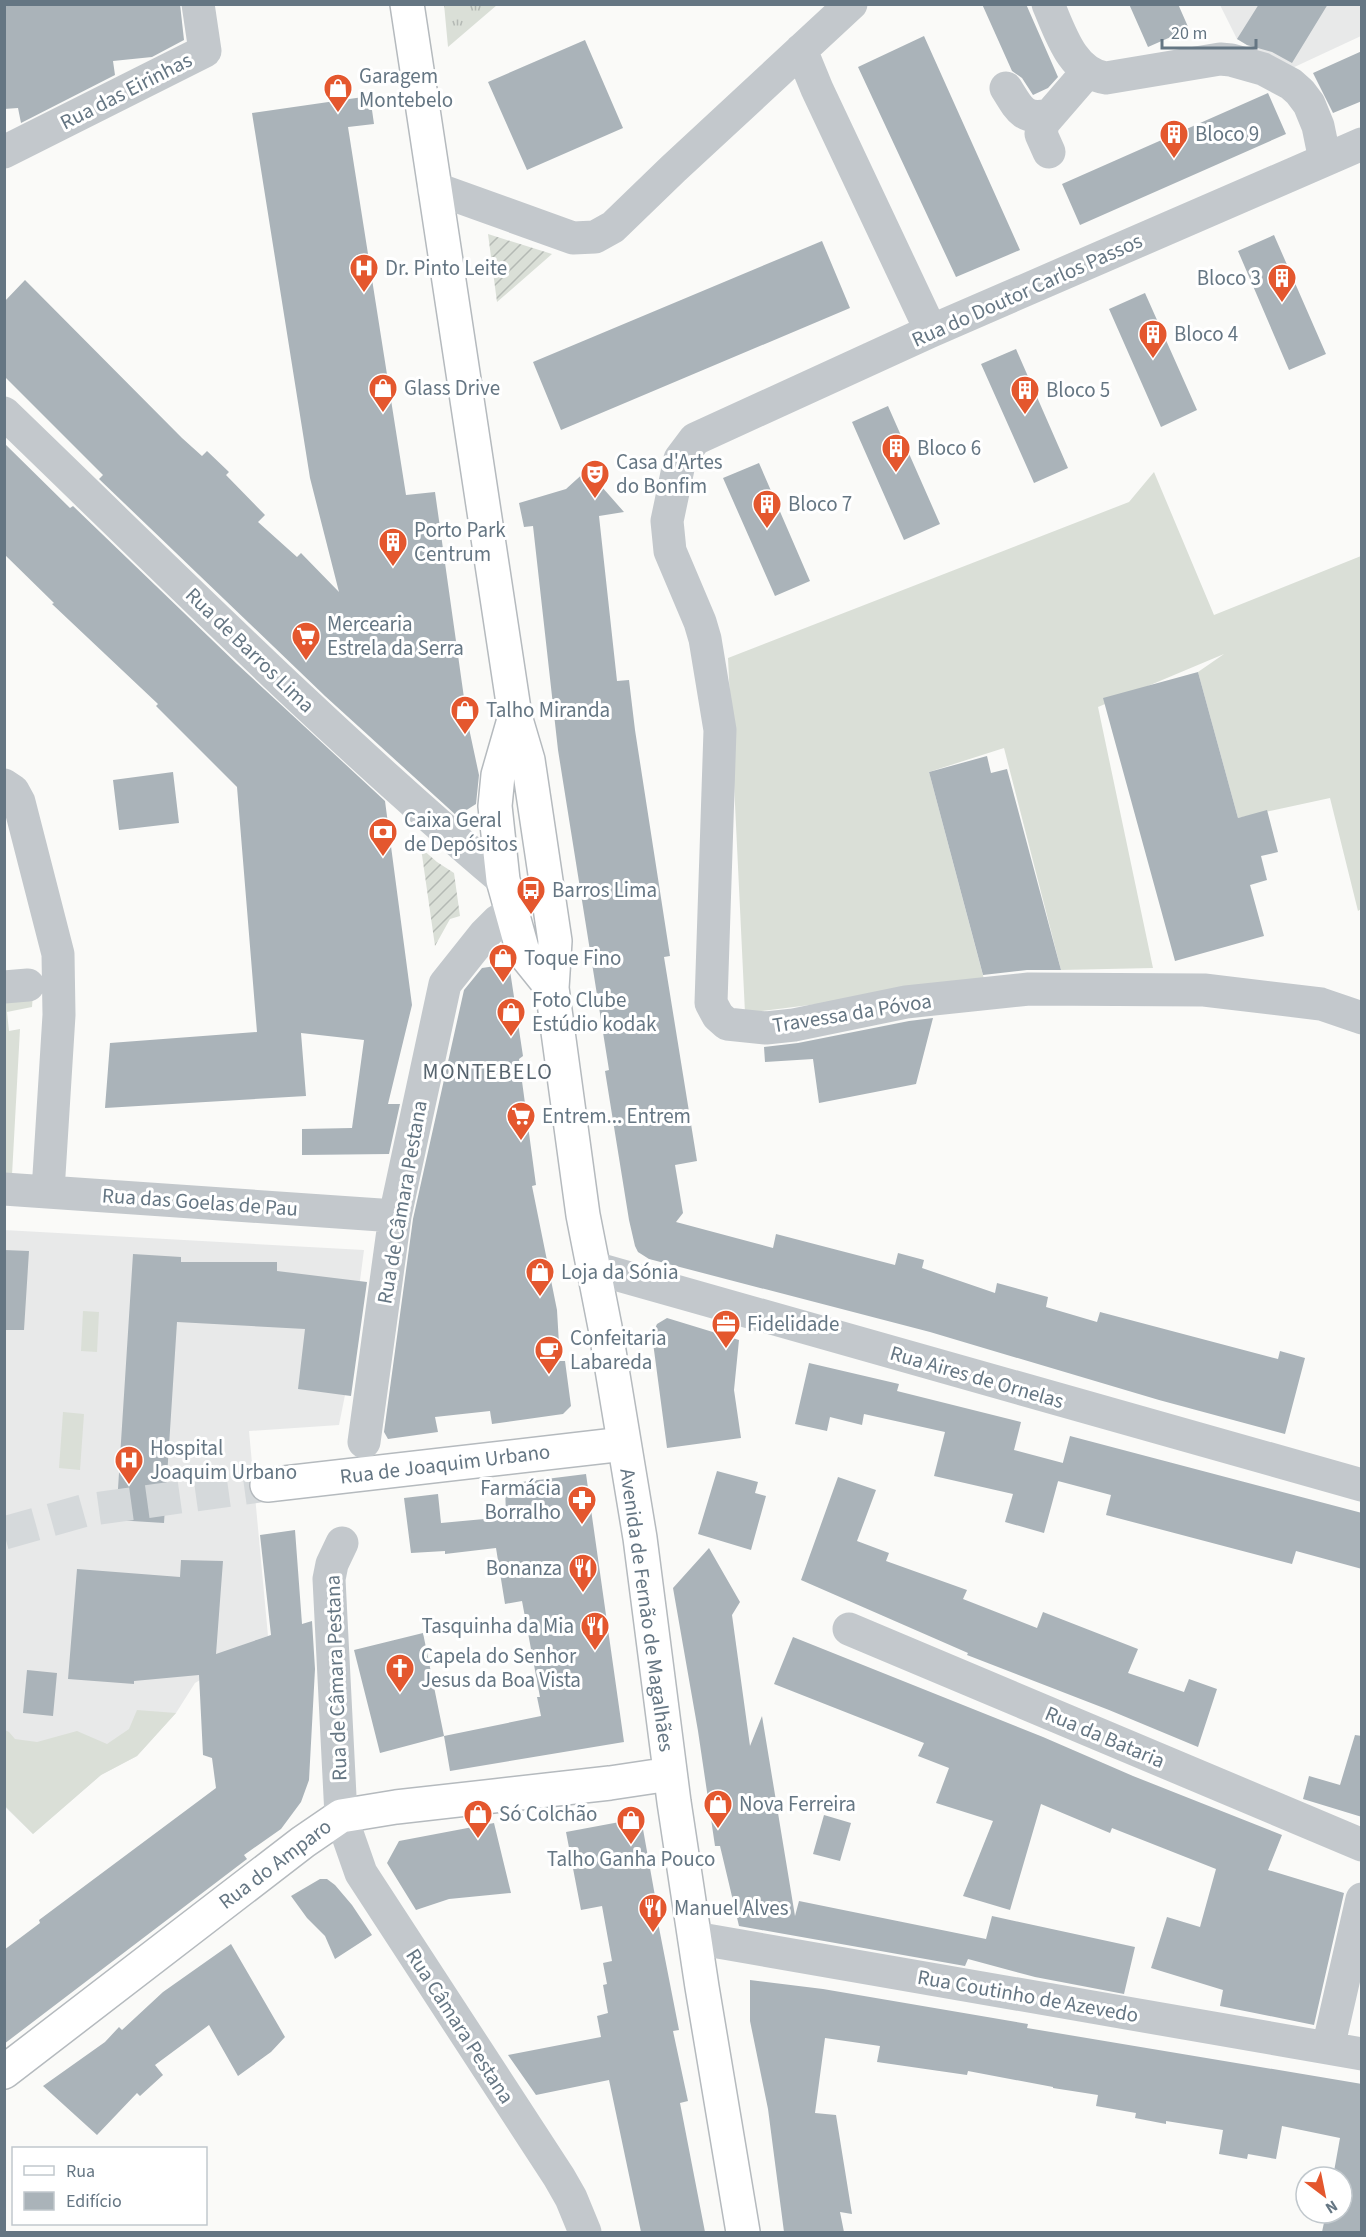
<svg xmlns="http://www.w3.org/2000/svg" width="1366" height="2237" viewBox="0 0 1366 2237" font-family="'Source Sans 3',sans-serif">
	<defs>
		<pattern id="park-tufts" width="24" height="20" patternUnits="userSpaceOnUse" patternTransform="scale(1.5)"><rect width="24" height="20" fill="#dadfd7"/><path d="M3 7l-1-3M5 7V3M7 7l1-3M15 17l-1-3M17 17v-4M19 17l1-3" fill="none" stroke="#b4b9b4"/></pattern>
		<pattern id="garden-furrows" width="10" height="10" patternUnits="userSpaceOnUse" patternTransform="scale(1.5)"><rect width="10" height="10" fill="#dadfd7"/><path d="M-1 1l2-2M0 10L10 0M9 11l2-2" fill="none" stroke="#b4b9b4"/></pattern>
	</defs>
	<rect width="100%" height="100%" fill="#fafaf8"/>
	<!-- built -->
	<path fill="#e8e9e9" d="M1220,5H1361V36L1288,70L1237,39Z
		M4,1230L364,1250L345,1395L339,1425L249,1431L268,1636L256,1640L254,1649L195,1683L176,1713L137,1756L101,1775L33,1834L4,1806Z"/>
	<!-- grass -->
	<path fill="#dadfd7" d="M1154,472L1214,615L1361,556V909L1358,911L1330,798L1238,818L1198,672L1224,654L1098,707L1153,968L1061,970L1004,748L929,772L985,983L745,1013L728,658L1129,502Z
		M33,994L32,1007L7,1012L9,1031L20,1029L12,1175H4V997Z
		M83,1311L99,1312L97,1352L81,1351Z
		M63,1412L84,1414L80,1470L59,1468Z
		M137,1710L176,1713L137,1756L101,1775L33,1834L5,1806V1730L9,1732L15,1739L37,1742L77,1731L107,1744L129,1729Z"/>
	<!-- park -->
	<path fill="url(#park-tufts)" d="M444,4H497V5L448,47Z"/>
	<!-- garden -->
	<path fill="url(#garden-furrows)" d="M488,234L552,254L497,302Z
		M421,848L437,862L454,873L460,916L450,919L435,946Z"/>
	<!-- building -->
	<path fill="#aab3b9" d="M4,4H180L184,40L152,57L113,61L115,75L21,123L18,108L4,109Z
		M982,4H1026L1058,77L1048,88L1033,95L1022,78L1012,71Z
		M1129,4H1178L1189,29L1148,47Z
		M1259,4H1328L1292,63L1272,52L1247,45L1237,39Z
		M924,36L1020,250L956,277L858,67Z
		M585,40L623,128L527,170L488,82Z
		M1362,51V101L1333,113L1313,73Z
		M1268,93L1286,134L1080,225L1062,184Z
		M370,96L374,124L348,127L406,495L435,492L467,719L479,775L476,804L457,816L325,696L99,479L103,475L4,376V302L25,280L182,438L202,456L207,451L229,472L226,475L265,515L258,522L297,557L301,553L339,592L310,478L252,113Z
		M1274,235L1326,354L1289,370L1238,251Z
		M822,241L850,308L561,430L533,362Z
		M1145,293L1197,410L1161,427L1109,309Z
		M1016,349L1068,468L1034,483L981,364Z
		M888,406L940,524L904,540L852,422Z
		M4,443L70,508L73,506L237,664L385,801L412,1005L388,1104H400L389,1154L302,1155V1129L352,1128L364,1040L301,1033L306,1096L105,1108L110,1043L257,1032L237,787L156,706L158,704L52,604L54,603L4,554Z
		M759,463L810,581L775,596L723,478Z
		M587,470L624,512L599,516L617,681L629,680L635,730L670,956L664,957L697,1161L675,1165L683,1213L676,1222L773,1248L776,1234L895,1265L898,1253L924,1260L922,1268L995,1293L997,1283L1048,1297L1046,1307L1097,1322L1100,1312L1278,1359L1280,1351L1305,1358L1285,1434L1159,1400L930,1332L649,1259L638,1252L635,1246L629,1220L605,1071L609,1070L558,750L533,526L524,527L519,503L566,489Z
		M1198,672L1238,818L1267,810L1278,852L1261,856L1267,880L1250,885L1264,936L1175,961L1103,698Z
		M987,756L991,773L1007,769L1061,970H1027L983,975L929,772Z
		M173,772L179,823L119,830L113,780Z
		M509,964L523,1056L519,1059L536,1185L532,1186L557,1310L560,1361H565L571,1406L563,1414L492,1424L490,1411L435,1417L438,1432L388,1439L384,1432L413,1219L464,990L482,968Z
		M933,1018L916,1084L819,1103L813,1059L765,1062L764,1047L798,1043L909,1021Z
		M4,1250L29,1251L24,1330H4Z
		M133,1254L181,1257V1262H277V1271L367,1282L351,1396L298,1389L305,1329L177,1322L164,1523L116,1520Z
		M667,1318L739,1340L734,1390L741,1438L667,1448L652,1335L657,1324Z
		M809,1363L899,1384L897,1391L1021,1422L1014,1450L1063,1463L1044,1533L1005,1522L1013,1494L934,1476L945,1432L864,1414L862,1425L830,1417L827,1431L795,1424Z
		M1070,1436L1362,1513V1569L1296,1551L1292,1564L1106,1515L1111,1495L1058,1481Z
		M717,1471L758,1482L755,1493L766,1496L751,1550L698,1534Z
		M586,1474L624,1742L450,1771L444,1736L541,1716L537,1697H540L522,1601L505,1604L496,1548L445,1554V1551L411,1553L404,1498L438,1494L441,1523L506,1517L505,1484Z
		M838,1477L876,1490L857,1541L889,1553L886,1561L967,1590L963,1599L1037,1628L1043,1612L1138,1649L1128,1673L1184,1692L1189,1679L1217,1689L1198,1747L1109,1710L967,1655L968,1653L801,1580Z
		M295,1530L302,1624L312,1621L315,1669L309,1780L301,1802L281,1829L244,1855L247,1859L4,2044V1950L40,1923L39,1920L216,1788L212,1758L203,1755L199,1675L134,1681V1684L68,1679L77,1569L180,1577L181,1560L223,1561L216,1654L271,1635L260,1535Z
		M709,1548L740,1602L732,1615L750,1746L762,1716L795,1916L799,1901L986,1939L992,1916L1135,1947L1124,1994L1035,1977L968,1959L965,1966L739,1926L720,1846H715L698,1731L673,1588Z
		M423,1633L444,1736L380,1753L354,1650Z
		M793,1637L1043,1737L1133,1776L1282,1835L1268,1870L1344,1893L1314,2025L1220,2006L1223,1990L1151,1968L1167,1917L1200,1927L1216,1869L1112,1828L1110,1833L1041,1804L1010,1910L963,1896L993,1821L936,1803L949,1768L918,1756L924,1743L774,1684Z
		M27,1670L57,1673L53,1716L23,1713Z
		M1355,1735L1362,1736V1817L1303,1799L1309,1776L1340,1785Z
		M824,1815L851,1823L840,1861L813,1854Z
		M641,1818L655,1896L653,1897L679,2030L673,2031L688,2101L680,2103L705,2232H641L609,2080L536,2095L508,2055L601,2037L597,2016L608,2013L603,1985L607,1984L603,1963L612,1961L602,1906L581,1910L566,1832Z
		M494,1823L511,1893L449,1899L416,1910L387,1863L399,1841Z
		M320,1879H327L335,1885L352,1905L372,1935L335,1959L325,1936L307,1918L291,1896Z
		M231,1944L285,2037L271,2052L238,2076L209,2025L155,2065L163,2075L140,2096L137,2093L97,2135L43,2086L105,2042L119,2027L122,2030L163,1992Z
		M750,1980L823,1989L1028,2024L1027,2028L1362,2084V2232H1322L1326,2213H1342V2177H1333L1340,2138L1282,2126L1276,2159L1248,2154L1247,2159L1219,2154L1223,2130L1166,2121V2124L1135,2118L1136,2113L1096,2106L1098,2095L1053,2088V2087L968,2071L967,2075L877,2062L880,2046L825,2038L815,2113L836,2115L852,2214L840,2212L844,2232H784L768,2109L750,2021Z"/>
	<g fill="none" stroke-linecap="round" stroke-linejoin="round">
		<!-- major-tunnel -->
		<path stroke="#d5d9db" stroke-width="33" stroke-dasharray="33 16" stroke-linecap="butt" d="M4,1533L86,1510L267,1485"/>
		<!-- major casing -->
		<g stroke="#b5babe" stroke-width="36">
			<path id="major" d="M407,4L515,716L528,760L555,941L552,988L583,1215L605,1327L640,1538L674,1802L702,1987L743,2232
				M515,716L498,775L495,806L503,880L523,952L552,988
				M267,1485L624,1444
				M4,2072L303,1842L341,1816L396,1807L610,1783L670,1774"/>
		</g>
		<!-- minor -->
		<path stroke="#c3c8cc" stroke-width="33" d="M1048,4C1060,32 1072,73 1106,78L1220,59L1231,60L1263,69L1291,84L1300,92L1309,104L1318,126L1325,160
			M801,50L817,89L931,331
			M1006,88C1018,107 1023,121 1048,115
			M1362,144L931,331L695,439L680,459L667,521L670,551L700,622L705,639L720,730L711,1003L718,1016L727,1024L766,1028L794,1025L906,1002L1029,989L1204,990L1321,1004L1362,1018
			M4,152L205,51L198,4
			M1049,152L1041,134L1043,123L1088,71
			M434,188L573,238L595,237L613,227L673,169L851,4
			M4,413C168,571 329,733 503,880
			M4,785L13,791L19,802L58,954L59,1015L48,1191
			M4,987L28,985
			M4,1189L395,1216
			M594,1268L1362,1485
			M364,1442L395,1216L445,984L484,935L498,921L511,913
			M342,1543L332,1564L329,1579L341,1816L361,1873L559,2177L571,2198L585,2232
			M849,1629L1362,1845
			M695,1938L1362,2054
			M1328,2048L1362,1899"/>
		<!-- major -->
		<use href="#major" stroke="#fff" stroke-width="33"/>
	</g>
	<!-- icons -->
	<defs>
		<g id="shop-pin" transform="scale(1.5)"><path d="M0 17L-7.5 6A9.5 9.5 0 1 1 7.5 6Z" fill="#e4572e" stroke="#fff"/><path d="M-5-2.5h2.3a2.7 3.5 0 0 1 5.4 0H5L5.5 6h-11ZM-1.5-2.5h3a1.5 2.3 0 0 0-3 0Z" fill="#fff"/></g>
		<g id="building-pin" transform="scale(1.5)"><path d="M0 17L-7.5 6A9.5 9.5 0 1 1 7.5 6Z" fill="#e4572e" stroke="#fff"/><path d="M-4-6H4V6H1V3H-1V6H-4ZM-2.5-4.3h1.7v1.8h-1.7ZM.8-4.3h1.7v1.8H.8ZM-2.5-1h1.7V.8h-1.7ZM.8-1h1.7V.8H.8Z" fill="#fff"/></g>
		<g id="hospital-pin" transform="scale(1.5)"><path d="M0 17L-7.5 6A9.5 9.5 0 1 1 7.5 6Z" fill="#e4572e" stroke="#fff"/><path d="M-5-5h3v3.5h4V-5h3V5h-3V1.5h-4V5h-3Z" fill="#fff"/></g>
		<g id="theatre-pin" transform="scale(1.5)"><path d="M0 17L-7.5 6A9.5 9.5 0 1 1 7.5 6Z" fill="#e4572e" stroke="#fff"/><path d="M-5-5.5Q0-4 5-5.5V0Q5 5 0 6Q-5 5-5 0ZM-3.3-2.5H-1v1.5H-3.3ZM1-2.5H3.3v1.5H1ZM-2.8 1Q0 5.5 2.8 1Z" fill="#fff"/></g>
		<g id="supermarket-pin" transform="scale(1.5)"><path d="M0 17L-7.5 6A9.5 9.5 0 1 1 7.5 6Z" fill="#e4572e" stroke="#fff"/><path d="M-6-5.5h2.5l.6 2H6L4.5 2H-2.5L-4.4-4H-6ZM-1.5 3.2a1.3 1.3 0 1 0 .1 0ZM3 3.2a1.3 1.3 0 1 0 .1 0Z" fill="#fff"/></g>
		<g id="bank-pin" transform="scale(1.5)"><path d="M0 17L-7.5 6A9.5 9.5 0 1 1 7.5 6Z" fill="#e4572e" stroke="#fff"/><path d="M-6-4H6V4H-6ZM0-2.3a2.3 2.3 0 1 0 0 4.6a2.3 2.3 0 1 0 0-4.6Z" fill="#fff"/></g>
		<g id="bus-pin" transform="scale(1.5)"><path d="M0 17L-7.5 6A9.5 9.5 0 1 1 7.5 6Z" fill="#e4572e" stroke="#fff"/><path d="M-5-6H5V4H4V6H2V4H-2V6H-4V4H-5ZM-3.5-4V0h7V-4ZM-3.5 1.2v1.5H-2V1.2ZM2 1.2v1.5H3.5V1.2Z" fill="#fff"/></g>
		<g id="office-pin" transform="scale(1.5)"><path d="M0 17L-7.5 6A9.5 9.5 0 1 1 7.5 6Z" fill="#e4572e" stroke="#fff"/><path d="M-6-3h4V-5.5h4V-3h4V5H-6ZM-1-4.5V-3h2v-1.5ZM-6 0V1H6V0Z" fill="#fff"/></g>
		<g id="cafe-pin" transform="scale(1.5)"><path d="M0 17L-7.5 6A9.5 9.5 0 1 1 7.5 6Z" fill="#e4572e" stroke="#fff"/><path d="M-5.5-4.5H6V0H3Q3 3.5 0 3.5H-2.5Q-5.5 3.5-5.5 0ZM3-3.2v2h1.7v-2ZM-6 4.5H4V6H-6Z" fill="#fff"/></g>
		<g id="pharmacy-pin" transform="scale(1.5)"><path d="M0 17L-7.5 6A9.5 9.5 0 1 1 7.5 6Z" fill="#e4572e" stroke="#fff"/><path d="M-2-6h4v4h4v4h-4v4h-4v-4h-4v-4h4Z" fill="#fff"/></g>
		<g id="restaurant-pin" transform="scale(1.5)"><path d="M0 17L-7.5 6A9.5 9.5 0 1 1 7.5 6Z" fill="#e4572e" stroke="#fff"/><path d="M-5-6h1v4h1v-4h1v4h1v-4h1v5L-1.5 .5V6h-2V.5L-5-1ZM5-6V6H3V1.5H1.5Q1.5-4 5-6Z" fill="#fff"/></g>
		<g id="church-pin" transform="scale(1.5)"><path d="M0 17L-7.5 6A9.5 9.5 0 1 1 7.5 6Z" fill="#e4572e" stroke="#fff"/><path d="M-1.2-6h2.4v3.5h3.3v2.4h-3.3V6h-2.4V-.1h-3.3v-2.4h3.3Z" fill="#fff"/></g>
	</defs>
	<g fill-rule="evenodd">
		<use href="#shop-pin" x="338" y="88"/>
		<use href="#building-pin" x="1174" y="134"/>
		<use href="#hospital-pin" x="364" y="268"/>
		<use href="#building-pin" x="1282" y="278"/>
		<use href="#building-pin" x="1153" y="334"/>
		<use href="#shop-pin" x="383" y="388"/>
		<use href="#building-pin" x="1025" y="390"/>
		<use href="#building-pin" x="896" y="448"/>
		<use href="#theatre-pin" x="595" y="474"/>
		<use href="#building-pin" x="767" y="504"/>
		<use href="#building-pin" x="393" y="542"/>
		<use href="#supermarket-pin" x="306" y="636"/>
		<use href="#shop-pin" x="465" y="710"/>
		<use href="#bank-pin" x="383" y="832"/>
		<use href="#bus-pin" x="531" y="890"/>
		<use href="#shop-pin" x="503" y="958"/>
		<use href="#shop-pin" x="511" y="1012"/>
		<use href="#supermarket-pin" x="521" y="1116"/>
		<use href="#shop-pin" x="540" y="1272"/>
		<use href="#office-pin" x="726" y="1324"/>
		<use href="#cafe-pin" x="549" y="1350"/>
		<use href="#hospital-pin" x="129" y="1460"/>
		<use href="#pharmacy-pin" x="582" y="1500"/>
		<use href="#restaurant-pin" x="583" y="1568"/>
		<use href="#restaurant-pin" x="595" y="1626"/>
		<use href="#church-pin" x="400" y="1668"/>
		<use href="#shop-pin" x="718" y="1804"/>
		<use href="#shop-pin" x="478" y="1814"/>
		<use href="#shop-pin" x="631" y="1820"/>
		<use href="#restaurant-pin" x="653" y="1908"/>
	</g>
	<g text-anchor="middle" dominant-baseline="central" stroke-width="6" stroke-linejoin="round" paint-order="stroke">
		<!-- poi labels -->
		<g font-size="21" fill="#657683" stroke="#fff" text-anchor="start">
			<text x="359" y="76">Garagem<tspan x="359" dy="24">Montebelo</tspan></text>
			<text x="1195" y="134">Bloco 9</text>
			<text x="385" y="268">Dr. Pinto Leite</text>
			<text x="1261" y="278" text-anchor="end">Bloco 3</text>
			<text x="1174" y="334">Bloco 4</text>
			<text x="404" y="388">Glass Drive</text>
			<text x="1046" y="390">Bloco 5</text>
			<text x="917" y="448">Bloco 6</text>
			<text x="616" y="462">Casa d'Artes<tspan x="616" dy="24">do Bonfim</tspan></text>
			<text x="788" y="504">Bloco 7</text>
			<text x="414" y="530">Porto Park<tspan x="414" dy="24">Centrum</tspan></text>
			<text x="327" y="624">Mercearia<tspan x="327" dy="24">Estrela da Serra</tspan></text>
			<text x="486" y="710">Talho Miranda</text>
			<text x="404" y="820">Caixa Geral<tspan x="404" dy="24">de Depósitos</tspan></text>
			<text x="552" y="890">Barros Lima</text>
			<text x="524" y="958">Toque Fino</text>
			<text x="532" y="1000">Foto Clube<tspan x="532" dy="24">Estúdio kodak</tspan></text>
			<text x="542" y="1116">Entrem... Entrem</text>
			<text x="561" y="1272">Loja da Sónia</text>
			<text x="747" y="1324">Fidelidade</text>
			<text x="570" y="1338">Confeitaria<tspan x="570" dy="24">Labareda</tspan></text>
			<text x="150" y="1448">Hospital<tspan x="150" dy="24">Joaquim Urbano</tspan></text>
			<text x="561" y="1488" text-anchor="end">Farmácia<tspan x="561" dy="24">Borralho</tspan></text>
			<text x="562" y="1568" text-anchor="end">Bonanza</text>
			<text x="574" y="1626" text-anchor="end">Tasquinha da Mia</text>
			<text x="421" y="1656">Capela do Senhor<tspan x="421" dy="24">Jesus da Boa Vista</tspan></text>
			<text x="739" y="1804">Nova Ferreira</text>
			<text x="499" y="1814">Só Colchão</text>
			<text x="631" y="1859" text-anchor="middle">Talho Ganha Pouco</text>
			<text x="674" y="1908">Manuel Alves</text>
		</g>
		<!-- street labels -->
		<g font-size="21" fill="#657683" stroke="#fff">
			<text transform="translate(126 91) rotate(-27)">Rua das Eirinhas</text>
			<text transform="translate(1027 290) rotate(-24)">Rua do Doutor Carlos Passos</text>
			<text transform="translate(250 650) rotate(44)">Rua de Barros Lima</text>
			<text transform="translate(852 1013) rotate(-9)">Travessa da Póvoa</text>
			<text transform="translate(200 1202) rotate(4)">Rua das Goelas de Pau</text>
			<text transform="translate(402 1202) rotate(-80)">Rua de Câmara Pestana</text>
			<text transform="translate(977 1377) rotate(16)">Rua Aires de Ornelas</text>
			<text transform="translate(445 1464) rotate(-7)">Rua de Joaquim Urbano</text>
			<text transform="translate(647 1610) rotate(82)">Avenida de Fernão de Magalhães</text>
			<text transform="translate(336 1678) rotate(-92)">Rua de Câmara Pestana</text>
			<text transform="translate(1105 1737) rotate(23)">Rua da Bataria</text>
			<text transform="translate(275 1864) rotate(-37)">Rua do Amparo</text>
			<text transform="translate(1028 1996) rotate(10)">Rua Coutinho de Azevedo</text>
			<text transform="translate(460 2026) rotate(57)">Rua Câmara Pestana</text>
		</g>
		<!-- neighbourhood labels -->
		<g font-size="22" letter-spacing="1.5" fill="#57646e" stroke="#fff">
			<text x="488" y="1072">MONTEBELO</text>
		</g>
	</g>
	<!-- border -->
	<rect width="1366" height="2237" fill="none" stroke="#657683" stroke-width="12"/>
	<!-- legend -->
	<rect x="12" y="2147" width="195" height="78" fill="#ffffff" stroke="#c1c8cd" stroke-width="1.5"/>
	<rect x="24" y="2166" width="30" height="9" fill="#ffffff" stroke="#c1c8cd" stroke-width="1.5"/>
	<text x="66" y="2177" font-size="18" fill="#657683">Rua</text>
	<rect x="24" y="2192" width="30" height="18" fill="#aab3b9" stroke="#c1c8cd" stroke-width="1.5"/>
	<text x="66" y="2207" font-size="18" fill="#657683">Edifício</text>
	<!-- north arrow -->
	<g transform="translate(1324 2195) rotate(148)"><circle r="28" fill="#ffffff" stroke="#c1c8cd" stroke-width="1.5"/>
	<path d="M0-4.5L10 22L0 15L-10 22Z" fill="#e4572e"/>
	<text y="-9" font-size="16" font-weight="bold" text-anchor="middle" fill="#657683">N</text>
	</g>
	<!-- scale -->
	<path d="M1162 39v9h94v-9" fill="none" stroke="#657683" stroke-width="3"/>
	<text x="1171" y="39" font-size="18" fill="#657683" stroke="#ffffff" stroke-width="4.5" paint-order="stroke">20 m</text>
</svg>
